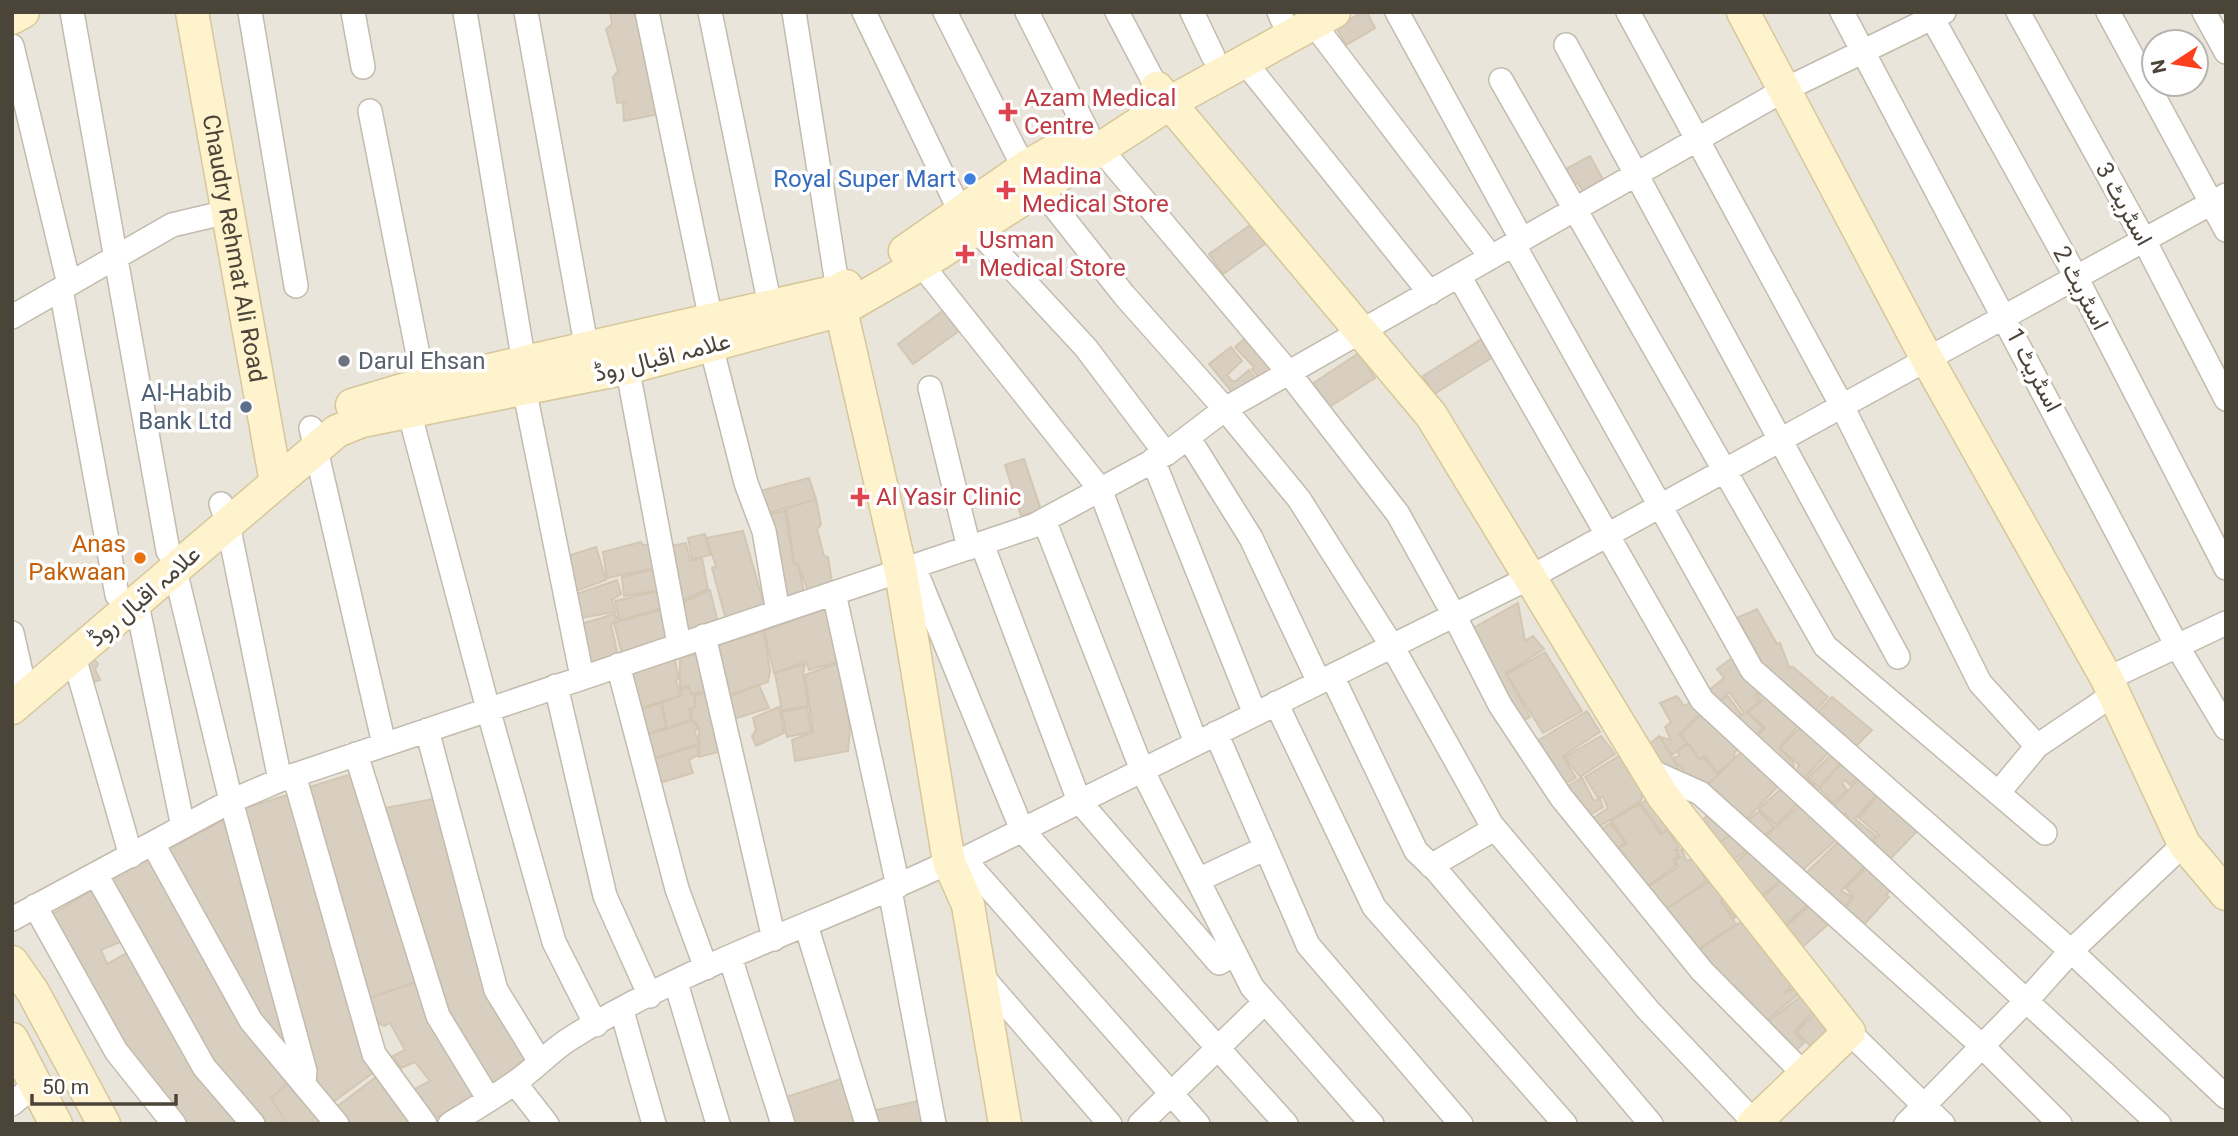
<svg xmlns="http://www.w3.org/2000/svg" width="2238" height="1136" viewBox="0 0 2238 1136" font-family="Roboto,Vazirmatn,sans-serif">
	<rect width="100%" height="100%" fill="#f6f3ec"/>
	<!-- residential -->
	<path fill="#eae5da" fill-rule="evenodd" d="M12,12H2226V1124H12ZM2154,42H2196V84H2154Z"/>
	<!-- building -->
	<path fill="#d8cfc1" stroke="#d3c7b4" stroke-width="2" d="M610,12H652L674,111L624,121L623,104L627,102L617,103L613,77L618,71L606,29L612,24Z
		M1363,12H1367L1375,28L1346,45L1336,27Z
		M1590,156L1604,181L1583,192L1578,183L1574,185L1566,169Z
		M1252,224L1265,244L1223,274L1209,254Z
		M948,307L963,328L913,364L898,344Z
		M1251,333L1274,367L1260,379L1252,369L1254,367L1235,347Z
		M1482,339L1493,357L1434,394L1423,376Z
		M1231,347L1242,361L1227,375L1232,381H1236L1249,370L1257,380L1235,396L1209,364Z
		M1359,353L1375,378L1325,410L1309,386Z
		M1024,459L1041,510L1021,516L1005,465Z
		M809,478L816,499L766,514L760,491Z
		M816,499L821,525L817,529L824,556L828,557L832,582L808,591L798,564L794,563L786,509Z
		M785,511L794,565H798L804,591L779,599L768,515Z
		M743,531L765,608L726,620L712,568L716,566L706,538Z
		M705,534L710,555L692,559L688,538Z
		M641,542L643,545L658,544L662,566L607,578L603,552Z
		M686,543L690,561L702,558L708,589L682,601L671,546Z
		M596,547L606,580L568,594L555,560Z
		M660,568L666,589L624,596L622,577Z
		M617,580L621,594L612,600L615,612L580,618L574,595Z
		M663,590L669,606L619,620L615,601Z
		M710,590L717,619L680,635L674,607Z
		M1518,603L1525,641L1533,636L1544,649L1506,673L1530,717L1523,721L1466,632Z
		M828,607L841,661L809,670L806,661L774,673L764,631Z
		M669,608L674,636L623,658L614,623Z
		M1757,609L1777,644L1780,643L1789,667H1793L1828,697L1813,713L1764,666L1742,626L1735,629L1732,620Z
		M615,614L617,619L611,625L619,659L575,673L567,628Z
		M764,631L770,671L768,682L727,695L709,648Z
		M1545,652L1582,711L1543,733L1507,674Z
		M1740,652L1751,685L1756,683L1760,691L1754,696L1759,701L1747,712L1763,728L1742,748L1727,731L1744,713L1729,692L1714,706L1703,695L1724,678L1717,669Z
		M703,653L715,689L691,694L689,686L680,687V658Z
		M90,654L98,664L95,669L100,680L88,684L80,661Z
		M683,654L675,661L679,678L676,681L681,695L633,711L622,677Z
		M838,663L850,728L848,751L795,761L792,740L813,732L805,675Z
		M805,664L803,674L808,706L782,711L775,673Z
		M759,685L769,708L734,719L724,699Z
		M687,687L694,695L695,707L689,709L691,720L667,728L662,702L681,696V689Z
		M714,690L729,749L699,757V727L692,721L691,710L695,707V695Z
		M1762,691L1804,719L1779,748L1793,762L1795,774L1803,783L1807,778L1814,785L1801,800L1753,740L1765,728L1748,712L1762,701L1756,695Z
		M1677,696L1684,706L1693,701L1701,713L1679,735L1687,743L1672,755L1660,737L1671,740L1665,727L1671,722L1660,703Z
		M1728,696L1741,714L1731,723L1714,706Z
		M1832,697L1872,730L1853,749L1811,719Z
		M661,703L666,727L642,736L640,710Z
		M779,707L784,733L756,746L752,736L756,730L753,718Z
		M807,707L811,732L787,737L782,712Z
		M1587,711L1600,732L1563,756L1576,778L1558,787L1529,746Z
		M1702,713L1740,747L1734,753L1735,758L1717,773L1705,756L1699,759L1681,734Z
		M691,721L697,722L698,729L694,731L700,743L646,761L643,736Z
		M1807,721L1835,746L1802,780L1795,774L1799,765L1780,748Z
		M1601,736L1615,754L1580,777L1565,757Z
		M1659,736L1681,773L1670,781L1645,748Z
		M1689,744L1699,759L1704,758L1718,775L1699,790L1673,758L1680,756L1677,751Z
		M698,745V755L689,760L693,773L659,783L651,760Z
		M1748,745L1754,755L1752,762L1785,779L1739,827L1701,792Z
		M1837,749L1845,758L1817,790L1830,804L1808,795L1816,785L1808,777Z
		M1622,754L1645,787L1641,801L1595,829L1587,822L1608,808L1603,797L1598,798L1585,777Z
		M1845,760L1860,774L1850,785L1845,780L1842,783L1847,790L1833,803L1819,788Z
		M355,773L422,980L360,1001L303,789Z
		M1863,774L1882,789L1855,819L1876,836L1865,846L1832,834L1848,817L1846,813L1828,831L1819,822Z
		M1582,778L1594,801L1600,799L1603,807L1588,816L1564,788Z
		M1782,788L1799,802L1776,825L1759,809Z
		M1883,790L1924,824L1891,858L1892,862L1862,855L1879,835L1859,818Z
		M290,794L378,1069L329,1105L318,1089L239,810Z
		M439,798L492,991L537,1057L483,1093L426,979L380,809Z
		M1648,799L1668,828L1662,833L1641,804Z
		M1804,801L1822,816L1819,824L1837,839L1797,875L1756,846Z
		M1640,804L1661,835L1667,830L1679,847L1675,850L1678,857L1674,859L1675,866L1645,888L1635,869L1626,875L1611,854L1627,843L1611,821Z
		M1759,811L1774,827L1756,843L1742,825Z
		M1710,812L1735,832L1698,856L1703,820Z
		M231,816L293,1045L280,1051L167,850Z
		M1610,823L1625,843L1611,853L1587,839Z
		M1736,831L1753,845L1727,865L1696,860Z
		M1844,836L1868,863L1841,891L1852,897L1839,915L1800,879Z
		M1754,846L1786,876L1734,918L1721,901L1725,895L1714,881Z
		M1682,849L1686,861L1693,859L1707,881L1652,918L1636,895L1678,867L1675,861L1680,857L1676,851Z
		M153,851L291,1080L271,1098L286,1122L284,1124H259L204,1067L106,880Z
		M1870,864L1893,887L1886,895L1889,897L1859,930L1843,912L1853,897L1846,888Z
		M1788,875L1813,900L1765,943L1741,917Z
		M1712,880L1725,898L1720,901L1736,924L1690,954L1655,916Z
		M99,886L127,939L101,950L107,964L132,950L251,1124H174L48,917Z
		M1814,901L1831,922L1792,956L1776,936Z
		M1742,921L1759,943L1768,946L1797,979L1784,994L1793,988L1801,992L1763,1023L1692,955Z
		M426,979L480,1093L429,1122L407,1093L430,1081L415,1062L401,1068L393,1056L405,1050L390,1023L384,1026L373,1020L360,1001Z
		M1801,996L1815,1009L1794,1032L1804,1043L1792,1054L1761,1027Z
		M1822,1006L1840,1028L1816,1051L1796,1032Z
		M380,1074L418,1124H326L322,1118Z
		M847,1077L860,1124H786L777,1100Z
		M291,1080L328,1124H284L286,1122L271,1098Z
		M928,1099L932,1124H874L872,1111Z"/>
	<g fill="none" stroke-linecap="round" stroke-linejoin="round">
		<!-- street casing -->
		<g stroke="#c2bbae" stroke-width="26">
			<path id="street" d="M72,12L168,551
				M250,12L296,286
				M353,12L363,67
				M465,12L524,363
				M526,12L587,350
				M647,12L711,320
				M710,12L770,306
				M794,12L840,303
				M864,12L960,211
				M945,12L1024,168
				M1027,12L1087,131
				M1117,12L1157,88
				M1192,12L1213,56
				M1279,12L1282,19
				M1397,12L1522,240
				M1628,12L1842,406L1980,683L2037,746
				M1842,12L2177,646L2226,728
				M1929,12L2076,277L2226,568
				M2018,12L2144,240L2226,399
				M2108,12L2226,230
				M2204,12L2226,52
				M1313,23L1491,257
				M1566,45L1898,657
				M12,46L69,284
				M1244,61L1430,293
				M1501,80L1825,646L2045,833
				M370,111L424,385
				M1099,147L1289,373L1398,514L1454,615L1500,705L1561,797L1702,971L1803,1073
				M1038,186L1124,295L1225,409L1299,499L1392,646L1494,829L1431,866
				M976,229L1086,348L1166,454
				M1514,245L1752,670L2071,951L2226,1097
				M921,264L1100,489L1196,743
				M1459,276L1702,700L2159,1124
				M61,289L117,595
				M12,317L172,225L227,212
				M711,346L746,483L764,531L778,612
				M625,355L679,644
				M524,388L582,677
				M930,388L969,548
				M405,396L488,709L554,942L596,1025
				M311,428L384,744
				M1188,437L1251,538L1319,682
				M1153,460L1255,714
				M221,504L228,524L280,780
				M1044,520L1142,770L1252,987L1372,1124
				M982,544L1079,801L1219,963L1235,954
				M914,567L1022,830L1286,1124
				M175,570L231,801L305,1071L304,1084
				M834,593L898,886
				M137,604L183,827
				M12,633L22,677
				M704,636L774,939
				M74,657L131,856
				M618,665L677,889L706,968
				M1332,676L1416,851L1437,871L1651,1124
				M2107,679L2226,623
				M556,686L605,896L650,996
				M1276,703L1374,907L1565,1124
				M427,730L496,990L539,1060
				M1216,733L1308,945L1461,1124
				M356,754L438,1016L488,1098
				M1646,769L1700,793L1982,1046L2060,1124
				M294,775L374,1054L425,1124
				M1999,792L2037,746L2114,694
				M1491,824L1648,1010L1754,1122
				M153,844L251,1021L337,1124
				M964,859L1198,1124
				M97,876L204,1067L253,1124
				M1198,880L1266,848
				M890,890L934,1124
				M35,906L116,1051L174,1124
				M12,919L231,801L280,780L1033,526L1166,454L1225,409L1784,90L1944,12
				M806,925L867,1124
				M730,957L783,1124
				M981,975L1110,1124
				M676,983L718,1124
				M622,1011L654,1124
				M1849,1032L1943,1124
				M515,1083L547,1124
				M12,1104L34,1085
				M450,1124C471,1111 493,1098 513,1084C534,1070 550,1051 571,1038C689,964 824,922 949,862L964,859L1531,577L2226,195
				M1140,1124L1265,1002
				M1906,1124L2028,999L2071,951L2184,844"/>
		</g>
		<!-- secondary casing -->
		<g stroke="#d6c79b" stroke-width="35">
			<g id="secondary">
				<path id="s1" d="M192,12L276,483"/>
				<path d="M1743,12L1927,359L2107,679L2184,844L2226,894"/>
				<path d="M12,18L23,12"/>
				<path d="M1157,88L1431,415L1663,796L1849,1032L1753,1124"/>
				<path d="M905,251L1024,168L1066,144"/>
				<path d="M841,310L901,572L949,862L968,905L1005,1124"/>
				<path d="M352,405L402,390L837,291L846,286"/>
				<path d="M12,708L337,431L362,421L627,368L841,310L938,254L1178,98L1334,12"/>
				<path d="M12,962L33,992L104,1124"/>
				<path d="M12,1039L56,1124"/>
			</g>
		</g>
		<!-- street -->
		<use href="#street" stroke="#fff" stroke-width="23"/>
		<!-- secondary -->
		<use href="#secondary" stroke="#fff3cd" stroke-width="32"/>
	</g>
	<!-- markers -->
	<g fill="#e0444e" stroke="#fff" stroke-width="2.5">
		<path d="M1004.5 101.5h7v7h7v7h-7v7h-7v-7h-7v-7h7z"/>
		<path d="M1002.5 179.5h7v7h7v7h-7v7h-7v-7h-7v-7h7z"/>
		<path d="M961.5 243.5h7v7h7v7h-7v7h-7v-7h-7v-7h7z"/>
		<path d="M856.5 486.5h7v7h7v7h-7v7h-7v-7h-7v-7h7z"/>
	</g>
	<circle fill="#3f7fe0" stroke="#fff" stroke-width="2.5" cx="970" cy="179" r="7"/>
	<circle fill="#6b7280" stroke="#fff" stroke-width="2.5" cx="344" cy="361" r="7"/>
	<circle fill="#5c6f8a" stroke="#fff" stroke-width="2.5" cx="246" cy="407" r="7"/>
	<circle fill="#e8710a" stroke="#fff" stroke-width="2.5" cx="140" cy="558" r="7"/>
	<g text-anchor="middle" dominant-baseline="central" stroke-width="7" stroke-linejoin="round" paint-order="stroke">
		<!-- health labels -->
		<g font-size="24" fill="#be3a42" stroke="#fff" text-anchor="start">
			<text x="1024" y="98">Azam Medical<tspan x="1024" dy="28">Centre</tspan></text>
			<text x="1022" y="176">Madina<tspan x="1022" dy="28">Medical Store</tspan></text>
			<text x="979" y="240">Usman<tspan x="979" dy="28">Medical Store</tspan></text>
			<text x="876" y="497">Al Yasir Clinic</text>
		</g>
		<!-- shop labels -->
		<g font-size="24" fill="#366cbe" stroke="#fff" text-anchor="end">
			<text x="956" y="179">Royal Super Mart</text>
		</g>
		<!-- street labels -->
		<g font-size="24" fill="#4b4439" stroke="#fff">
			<text transform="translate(2124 204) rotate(61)">اسٹریٹ 3</text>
			<text stroke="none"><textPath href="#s1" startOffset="240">Chaudry Rehmat Ali Road</textPath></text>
			<text transform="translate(2081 288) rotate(62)">اسٹریٹ 2</text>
			<text transform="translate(662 357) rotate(-14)">علامہ اقبال روڈ</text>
			<text transform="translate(2034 370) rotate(62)">اسٹریٹ 1</text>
			<text transform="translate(144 596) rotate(-41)">علامہ اقبال روڈ</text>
		</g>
		<!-- worship labels -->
		<g font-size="24" fill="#5b616d" stroke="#fff" text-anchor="start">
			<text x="358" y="361">Darul Ehsan</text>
		</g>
		<!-- service labels -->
		<g font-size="24" fill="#4e5e75" stroke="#fff" text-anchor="end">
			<text x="232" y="393">Al-Habib<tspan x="232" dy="28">Bank Ltd</tspan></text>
		</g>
		<!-- food labels -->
		<g font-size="24" fill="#c56008" stroke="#fff" text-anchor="end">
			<text x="126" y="544">Anas<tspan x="126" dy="28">Pakwaan</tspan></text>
		</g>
	</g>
	<!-- border -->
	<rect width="2238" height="1136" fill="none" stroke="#4b4439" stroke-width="28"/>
	<!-- north arrow -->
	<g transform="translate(2175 63) rotate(258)"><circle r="33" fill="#ffffff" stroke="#b7b4b0" stroke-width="2"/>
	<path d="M0-5L12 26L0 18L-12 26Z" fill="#fc3f1d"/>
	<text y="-10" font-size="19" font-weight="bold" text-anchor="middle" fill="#4b4439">N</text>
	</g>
	<!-- scale -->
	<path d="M32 1094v10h144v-10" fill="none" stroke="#4b4439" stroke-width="3.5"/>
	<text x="42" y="1094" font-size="21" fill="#4b4439" stroke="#ffffff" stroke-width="5" paint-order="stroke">50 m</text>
</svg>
